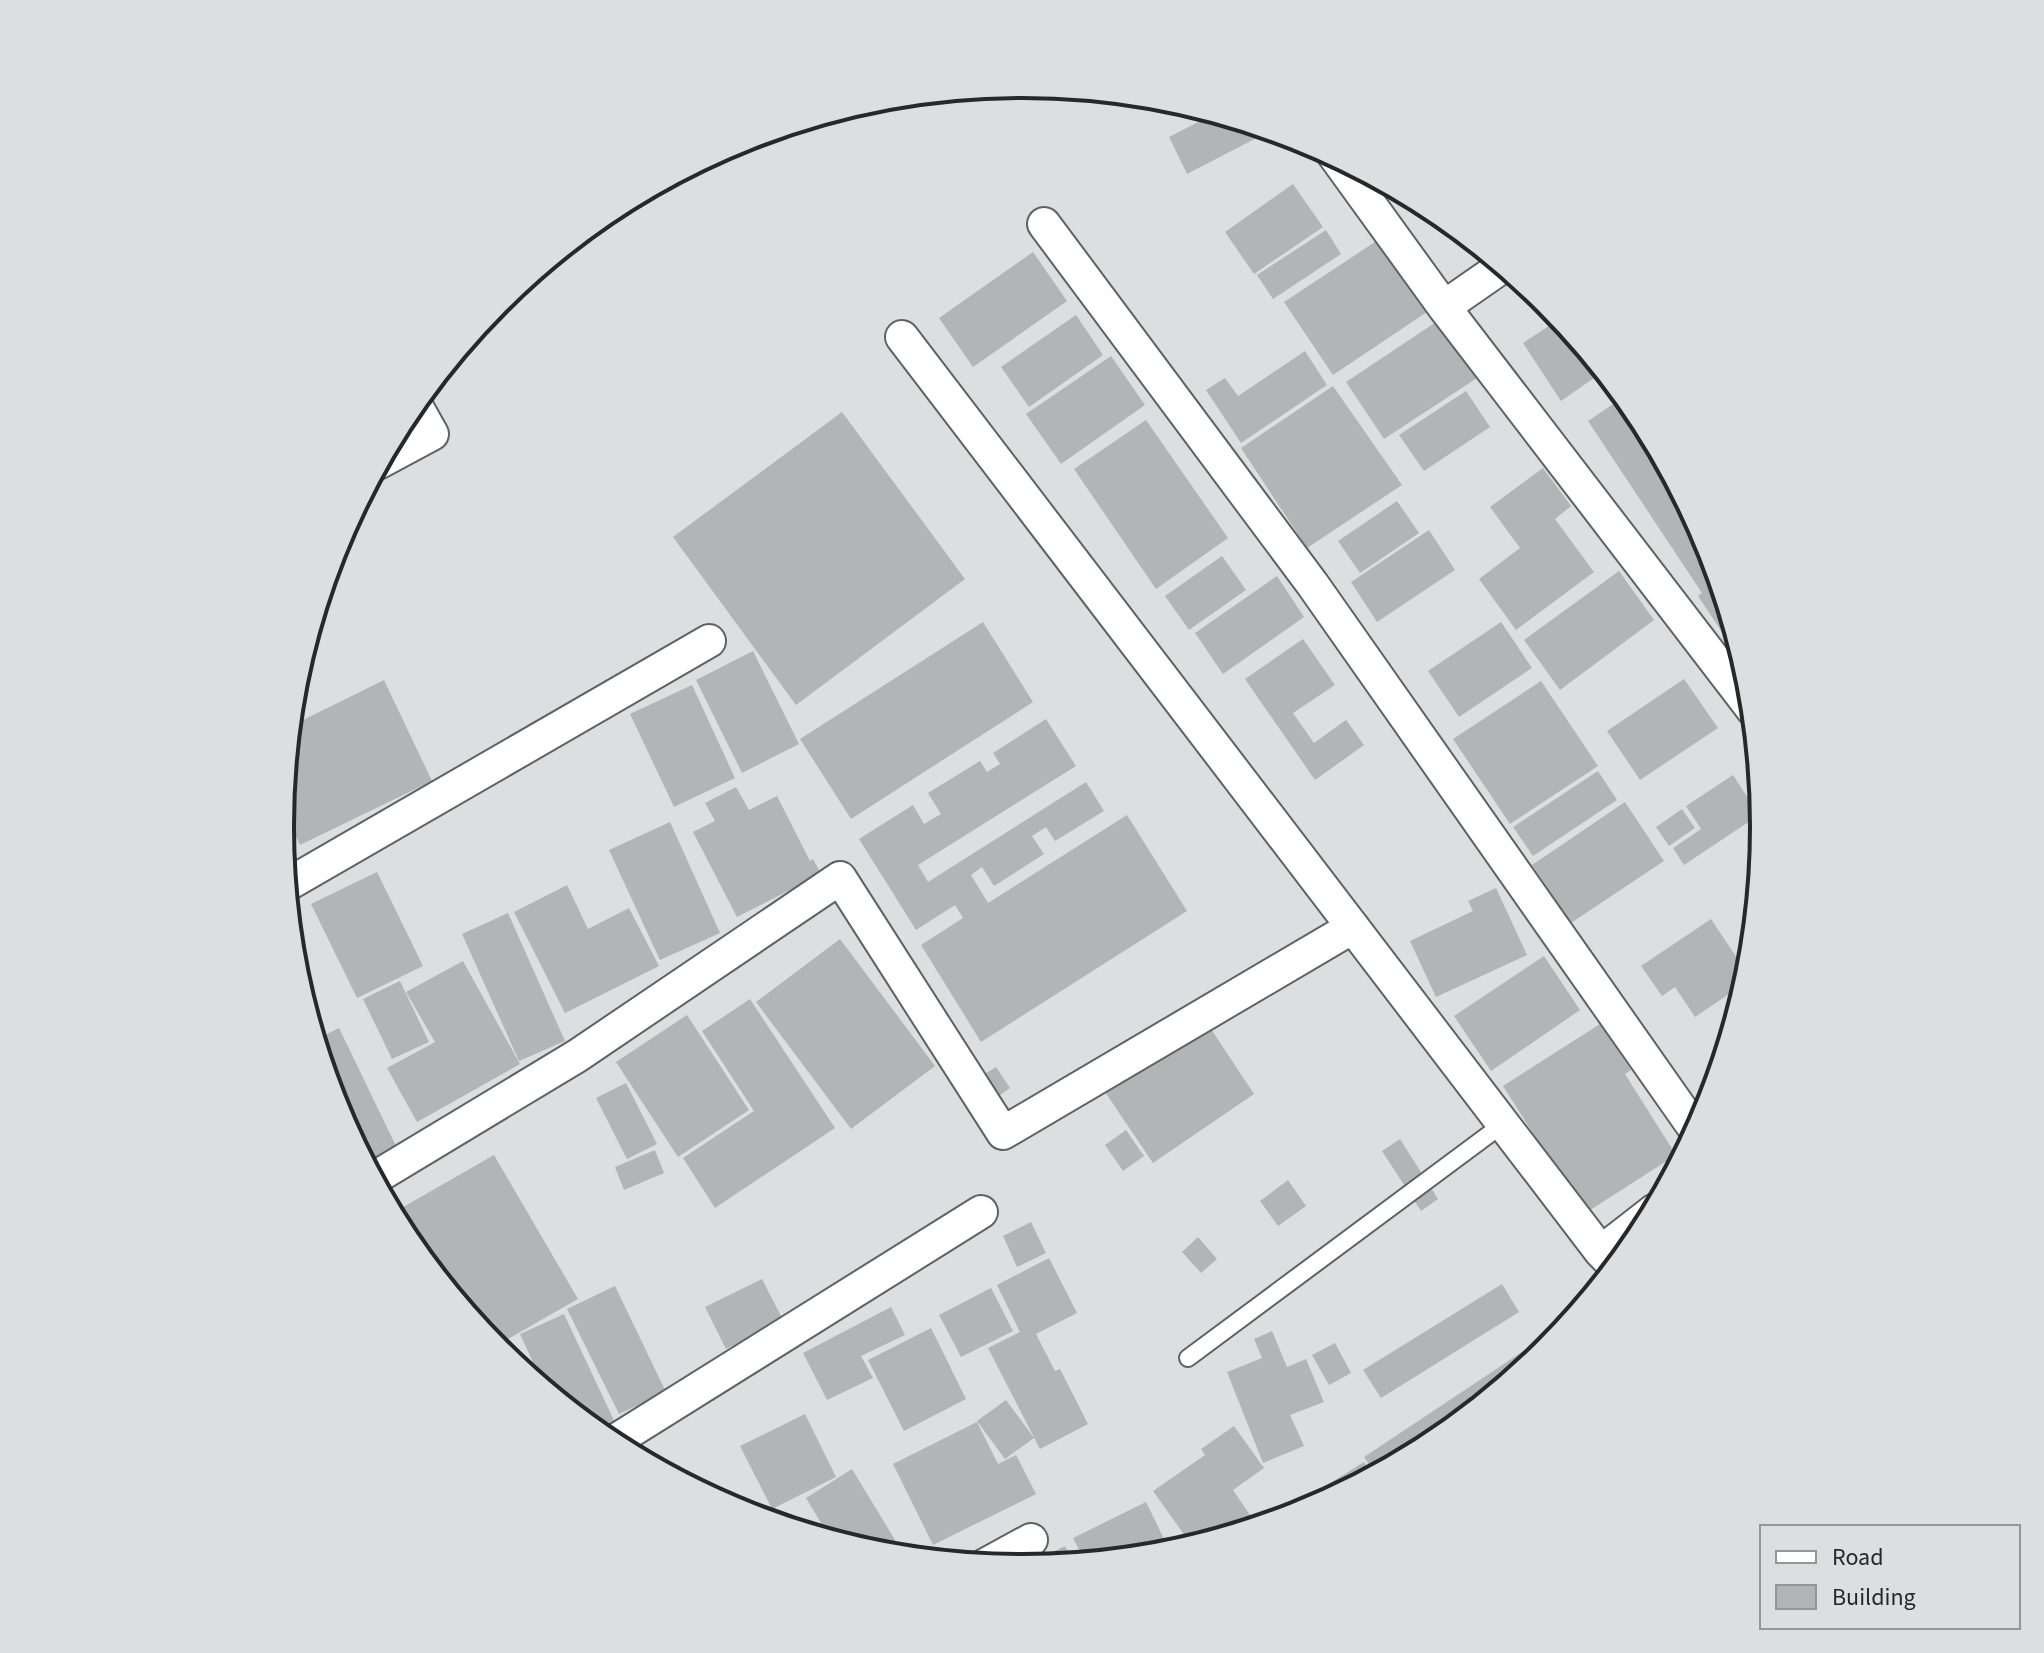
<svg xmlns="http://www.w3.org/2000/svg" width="2044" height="1653" viewBox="0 0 2044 1653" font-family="'Source Sans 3',sans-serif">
	<rect width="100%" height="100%" fill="#dbdfdf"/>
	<!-- building -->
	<path fill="#b1b5b5" d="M1216,113L1272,130L1187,174L1169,137Z
		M1293,184L1323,227L1254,274L1225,232Z
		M1326,230L1341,254L1273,299L1257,275Z
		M1378,240L1427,312L1333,375L1284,302Z
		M1033,252L1067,301L973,367L939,318Z
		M1076,315L1103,355L1029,407L1001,367Z
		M1561,318L1604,371L1561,401L1523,343Z
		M1439,320L1477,378L1384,439L1346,382Z
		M1305,351L1327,385L1241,443L1206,390L1225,378L1238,396Z
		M1111,356L1145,405L1061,464L1026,414Z
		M1333,386L1402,485L1307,548L1241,448Z
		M1466,391L1490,427L1424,471L1399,435Z
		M1625,396L1640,414L1651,436L1648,438L1651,443L1654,441L1659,450L1656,452L1708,543L1737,639L1730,644L1698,596L1702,593L1588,421Z
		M842,412L965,579L796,705L673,537Z
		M1146,420L1228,538L1156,589L1074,469Z
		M1543,468L1571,506L1555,519L1594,572L1516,630L1479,579L1520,548L1490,507Z
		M1397,501L1419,533L1360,573L1338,541Z
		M1429,530L1455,570L1377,622L1351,582Z
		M1222,556L1246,590L1189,630L1165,596Z
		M1619,571L1654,620L1560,690L1524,640Z
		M1277,576L1304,617L1223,674L1195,633Z
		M983,622L1033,702L851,819L800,739Z
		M1501,622L1532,668L1459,717L1428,671Z
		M1303,639L1335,685L1293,713L1314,743L1346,720L1364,745L1315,780L1245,679Z
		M753,651L799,744L742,773L696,680Z
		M1684,679L1718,728L1640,780L1607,731Z
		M384,680L432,781L300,845L282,806L289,727Z
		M1541,681L1598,766L1510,824L1453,739Z
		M692,685L735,778L674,807L630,714Z
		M1046,719L1076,766L918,865L928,882L1086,782L1104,811L1055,841L1046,827L1032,836L1044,854L994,886L982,867L971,875L988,903L1127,815L1187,911L981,1042L921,945L963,918L955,905L916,930L859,839L913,805L924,824L941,814L928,793L980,761L987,772L1000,764L993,753Z
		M1598,771L1617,800L1533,856L1513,827Z
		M1733,775L1759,815L1684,865L1673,848L1701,829L1686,806Z
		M736,787L749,810L777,796L810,861L813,859L821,874L737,917L693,832L715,821L705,803Z
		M1625,802L1664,861L1571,923L1532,865Z
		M1682,809L1695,828L1669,846L1656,827Z
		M670,822L720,933L660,960L609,850Z
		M377,872L423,966L357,998L311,904Z
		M567,885L588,929L629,908L659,966L565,1013L514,912Z
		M1496,888L1527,955L1436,997L1410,941L1473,911L1468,901Z
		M508,913L565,1041L519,1061L462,934Z
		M1711,919L1749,976L1747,982L1695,1017L1675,987L1662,996L1641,966Z
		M840,939L935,1066L851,1129L756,1002Z
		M1544,956L1580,1010L1491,1071L1454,1016Z
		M463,961L520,1064L417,1122L387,1068L435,1042L406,992Z
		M400,981L429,1042L392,1059L363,999Z
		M750,999L835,1128L715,1208L683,1158L754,1111L702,1031Z
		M687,1015L749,1110L678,1157L616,1062Z
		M1205,1020L1254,1094L1153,1163L1103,1089Z
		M1600,1024L1631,1070L1625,1074L1676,1155L1584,1214L1503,1086Z
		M339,1028L397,1148L364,1164L336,1110L315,1040Z
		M996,1067L1010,1088L987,1104L972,1082Z
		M626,1083L657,1144L627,1159L596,1098Z
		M1126,1130L1144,1156L1123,1171L1105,1145Z
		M1400,1139L1438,1199L1421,1211L1382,1151Z
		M655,1150L664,1173L624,1190L615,1167Z
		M494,1155L578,1299L494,1347L404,1239L391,1214Z
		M1288,1180L1306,1206L1278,1226L1260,1201Z
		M1031,1222L1046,1253L1017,1267L1003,1236Z
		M1198,1237L1217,1259L1201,1273L1182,1252Z
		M1049,1258L1077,1313L1036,1334L1055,1371L1060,1369L1088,1424L1040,1449L988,1348L1020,1332L997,1285Z
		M762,1279L783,1320L726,1349L705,1307Z
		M1502,1284L1519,1312L1381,1398L1363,1370Z
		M615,1286L666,1392L619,1414L567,1309Z
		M991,1288L1013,1331L961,1357L939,1315Z
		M891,1307L905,1335L861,1356L873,1378L827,1400L803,1353Z
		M564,1314L618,1429L601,1437L547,1393L520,1334Z
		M931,1328L966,1399L904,1431L868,1360Z
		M1272,1331L1287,1367L1306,1359L1324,1402L1290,1415L1304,1446L1263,1463L1227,1372L1262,1358L1254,1339Z
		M1549,1334L1555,1342L1547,1352L1434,1444L1376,1475L1364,1457Z
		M1335,1343L1351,1373L1329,1385L1312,1355Z
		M526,1357L542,1388L512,1364Z
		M1006,1400L1034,1438L1005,1459L977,1421Z
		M805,1414L836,1477L772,1509L740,1446Z
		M977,1422L998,1464L1016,1455L1036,1494L933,1545L893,1464Z
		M1234,1426L1264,1468L1233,1490L1258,1527L1193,1547L1153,1491L1205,1455L1201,1449Z
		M1364,1462L1373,1477L1295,1516L1290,1508Z
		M852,1469L906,1558L877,1555L832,1541L806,1498Z
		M1146,1502L1171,1553L1086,1563L1073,1538Z
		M1065,1546L1074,1564L1018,1569Z"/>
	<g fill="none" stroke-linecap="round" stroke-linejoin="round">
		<!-- lane casing -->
		<g stroke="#5e6261" stroke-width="20">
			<path id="lane" d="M1188,1358L1503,1124"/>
		</g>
		<!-- street casing -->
		<g stroke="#5e6261" stroke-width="36">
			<path id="street" d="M1334,155L1444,307L1753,710
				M1044,224L1313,585L1697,1132
				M1444,307L1503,266
				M902,337L1601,1252
				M378,463L432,434L414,402
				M285,886L709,641
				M373,1179L577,1056L840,878L1003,1133L1353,927
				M1614,1265L1601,1252L1655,1210
				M610,1444L981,1212
				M985,1565L1031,1540"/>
		</g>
		<!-- lane -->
		<use href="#lane" stroke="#fff" stroke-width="16"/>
		<!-- street -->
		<use href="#street" stroke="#fff" stroke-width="32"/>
	</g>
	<!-- crop -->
	<path d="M0 0H2044V1653H0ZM294 826a728 728 0 1 1 1456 0a728 728 0 1 1-1456 0Z" fill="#dbdfdf" fill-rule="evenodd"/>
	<path fill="none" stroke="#272828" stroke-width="4" d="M294 826a728 728 0 1 1 1456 0a728 728 0 1 1-1456 0Z"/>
	<!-- legend -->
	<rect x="1760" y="1525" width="260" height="104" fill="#dbdfdf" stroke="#939696" stroke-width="2"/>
	<rect x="1776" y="1551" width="40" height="12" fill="#ffffff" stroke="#939696" stroke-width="2"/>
	<text x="1832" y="1565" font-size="24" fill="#272828">Road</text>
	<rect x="1776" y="1585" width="40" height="24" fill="#b1b5b5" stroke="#939696" stroke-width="2"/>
	<text x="1832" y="1605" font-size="24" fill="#272828">Building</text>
</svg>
